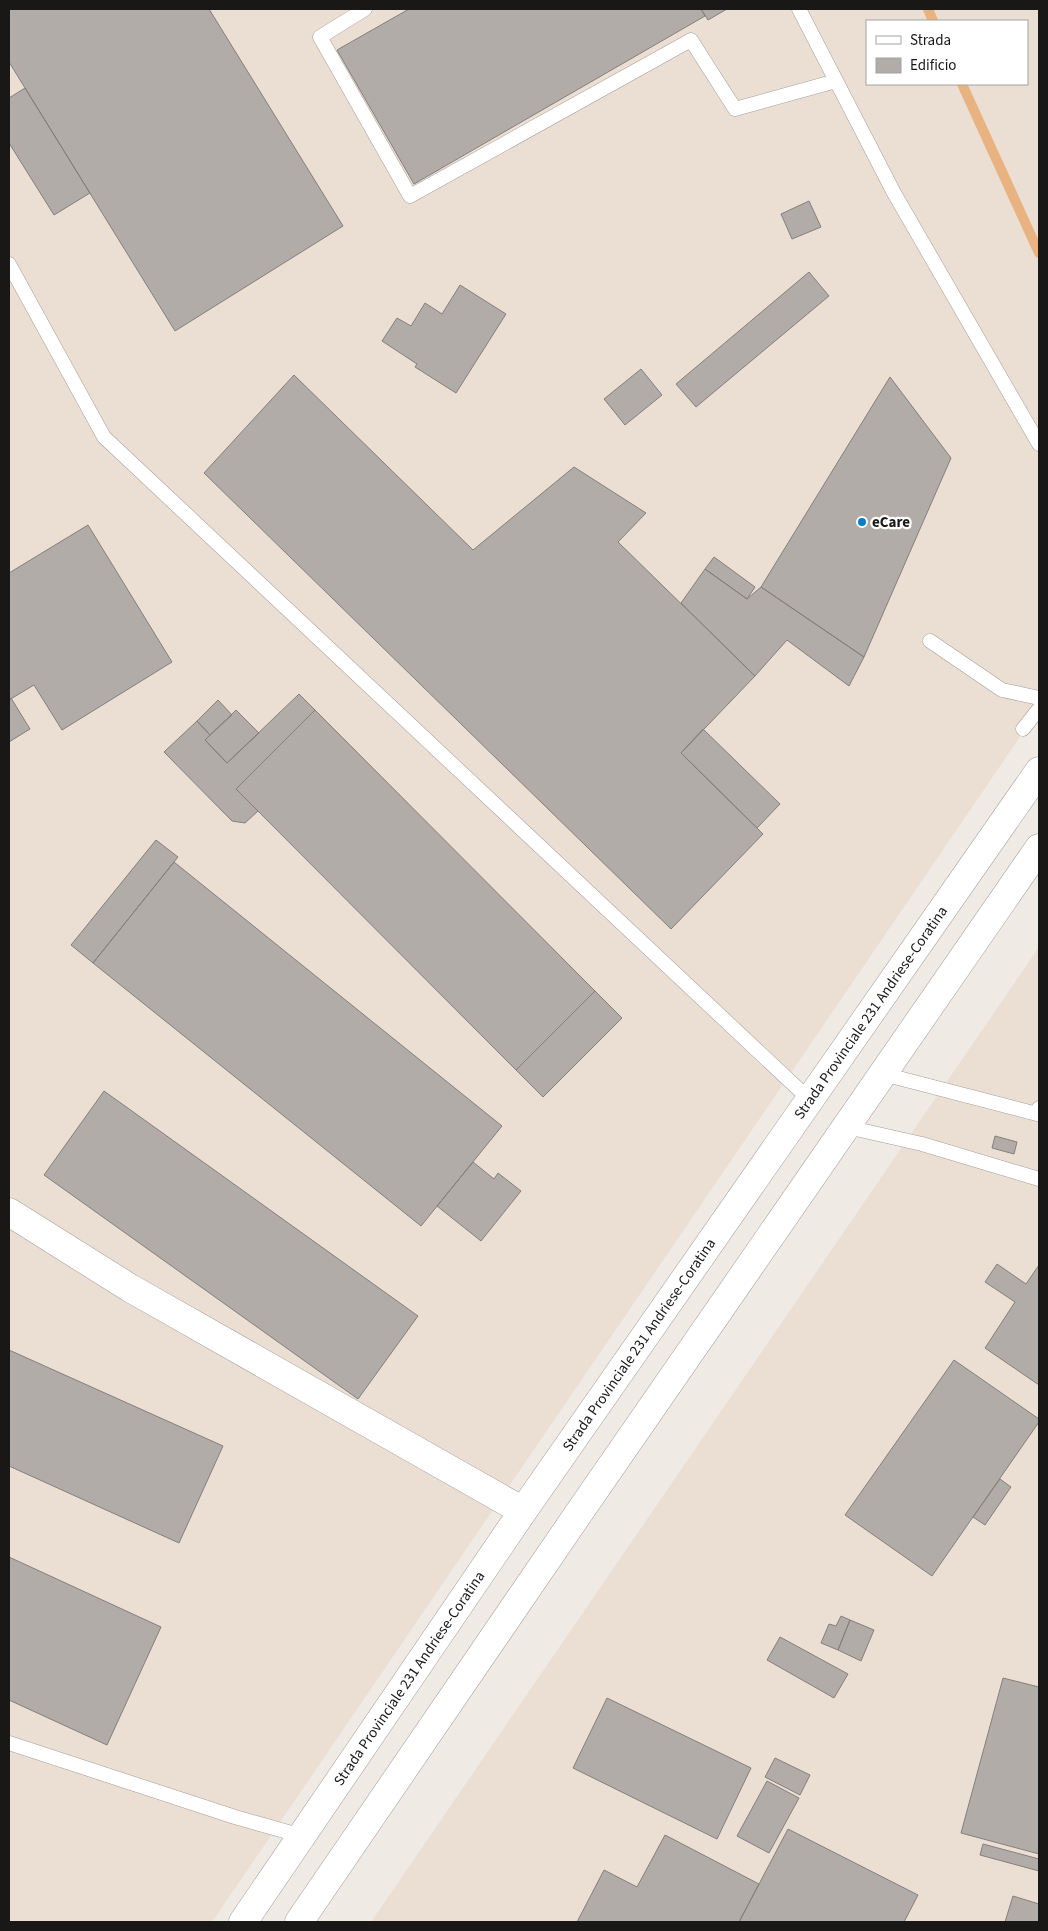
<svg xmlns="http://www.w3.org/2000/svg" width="1048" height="1931" viewBox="0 0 1048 1931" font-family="'Source Sans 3',sans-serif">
	<rect width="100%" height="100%" fill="#f0eae5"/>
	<!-- built -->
	<path fill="#ebdfd4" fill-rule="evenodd" d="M9,9H1039V709L212,1922H9ZM867,21H1027V84H867Z
		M1039,947V1922H371Z"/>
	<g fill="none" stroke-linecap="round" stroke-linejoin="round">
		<!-- stream -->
		<path stroke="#e8b381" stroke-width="10" d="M928,9L933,21
			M962,84L1039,253"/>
	</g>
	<!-- building -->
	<path fill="#b1aca7" stroke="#857f7b" d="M9,9H209L343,226L175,331L9,62Z
		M409,9H701L705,16L414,184L337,50Z
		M701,9H727L708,20Z
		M25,88L90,193L54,215L9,143V98Z
		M809,201L821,227L792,239L781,214Z
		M809,272L829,296L696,407L676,384Z
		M460,285L506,314L456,393L415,367L417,364L382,341L397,318L411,326L425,303L442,314Z
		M641,369L662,395L625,425L604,399Z
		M294,375L473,550L574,467L646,513L618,542L755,676L681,753L763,834L671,929L204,473Z
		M890,377L951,458L864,657L761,587Z
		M88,525L172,662L62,730L34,685L9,700V573Z
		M714,557L755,587L747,599L705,569Z
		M705,569L747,599L761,587L864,657L849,686L787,640L755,676L681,603Z
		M299,694L315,710L236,789L258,811L245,823L232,821L164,752L197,721L210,735L205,740L227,763Z
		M11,698L30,729L9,742V700Z
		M218,700L232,715L210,735L197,721Z
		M236,710L259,733L227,763L205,740Z
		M315,710L595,991L516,1070L236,789Z
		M703,729L780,804L757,828L681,753Z
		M156,840L178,857L93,963L71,945Z
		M174,862L502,1126L421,1226L93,963Z
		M595,991L622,1018L543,1097L516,1070Z
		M104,1091L418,1316L358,1399L44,1175Z
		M995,1136L1017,1142L1014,1154L992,1148Z
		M473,1162L494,1179L498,1173L521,1191L481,1241L437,1206Z
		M997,1264L1026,1284L1039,1265V1385L985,1348L1015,1302L985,1282Z
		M9,1350L223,1446L179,1543L9,1466Z
		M954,1360L1039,1419V1422L932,1576L845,1515Z
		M1000,1479L1011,1487L985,1525L973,1517Z
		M9,1557L161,1627L107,1745L9,1700Z
		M841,1616L850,1620L838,1650L821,1643L829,1624L836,1626Z
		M850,1620L874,1630L861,1661L838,1650Z
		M780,1637L848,1674L834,1698L767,1660Z
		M1003,1678L1039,1687V1854L961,1833Z
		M607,1698L751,1768L717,1839L573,1768Z
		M775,1758L810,1775L800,1795L765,1777Z
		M767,1781L799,1798L769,1853L737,1836Z
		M788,1829L918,1895L904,1922H739Z
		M665,1835L759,1884L739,1922H577L604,1870L637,1887Z
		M983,1844L1039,1859V1871L980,1855Z
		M1013,1896L1039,1904V1922H1005Z"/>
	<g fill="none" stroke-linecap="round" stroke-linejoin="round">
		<!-- lane casing -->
		<g stroke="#a39e99" stroke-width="15">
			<path id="lane" d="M365,9L320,37L410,196L691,40L735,109L836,81
				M799,9L894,193L1039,444
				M9,264L104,437L810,1100
				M930,641L1002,690L1039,698
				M1023,729L1039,709
				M883,1074L1037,1114L1039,1108
				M847,1127L922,1144L1039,1179
				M9,1743L235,1817L302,1836"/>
		</g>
		<!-- street casing -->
		<g stroke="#a39e99" stroke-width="29">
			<path id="street" d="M9,1212L130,1288L523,1511"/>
		</g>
		<!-- primary casing -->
		<g stroke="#a39e99" stroke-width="29">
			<g id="primary">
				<path id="s1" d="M243,1922L523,1511L1039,771"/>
				<path d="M299,1922L574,1520L1039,848"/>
			</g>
		</g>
		<!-- lane -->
		<use href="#lane" stroke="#fff" stroke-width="14"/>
		<!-- street -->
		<use href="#street" stroke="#fff" stroke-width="28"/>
		<!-- primary -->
		<use href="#primary" stroke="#fff" stroke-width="28"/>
	</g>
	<!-- markers -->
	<circle fill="#0081c9" stroke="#fff" stroke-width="2" cx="862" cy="522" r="5"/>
	<g text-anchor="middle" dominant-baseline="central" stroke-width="4.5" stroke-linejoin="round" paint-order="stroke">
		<!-- poi labels -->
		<g font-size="15" font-weight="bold" fill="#1a1817" stroke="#fff" text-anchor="start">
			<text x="872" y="522">eCare</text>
		</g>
		<!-- street labels -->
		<g font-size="15" fill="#1a1817" stroke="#fff">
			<text stroke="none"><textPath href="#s1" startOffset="1105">Strada Provinciale 231 Andriese-Coratina</textPath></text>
			<text stroke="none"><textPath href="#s1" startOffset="700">Strada Provinciale 231 Andriese-Coratina</textPath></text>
			<text stroke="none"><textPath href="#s1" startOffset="295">Strada Provinciale 231 Andriese-Coratina</textPath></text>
		</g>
	</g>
	<!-- border -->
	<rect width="1048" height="1931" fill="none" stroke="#1a1817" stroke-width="20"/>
	<!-- legend -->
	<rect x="866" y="20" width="162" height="65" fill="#ffffff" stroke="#a3a3a2"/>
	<rect x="876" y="36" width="25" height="8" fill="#ffffff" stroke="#a3a3a2"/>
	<text x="910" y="45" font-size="15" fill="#1a1817">Strada</text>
	<rect x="876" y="58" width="25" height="15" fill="#b1aca7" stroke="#a3a3a2"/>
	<text x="910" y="70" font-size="15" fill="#1a1817">Edificio</text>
</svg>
